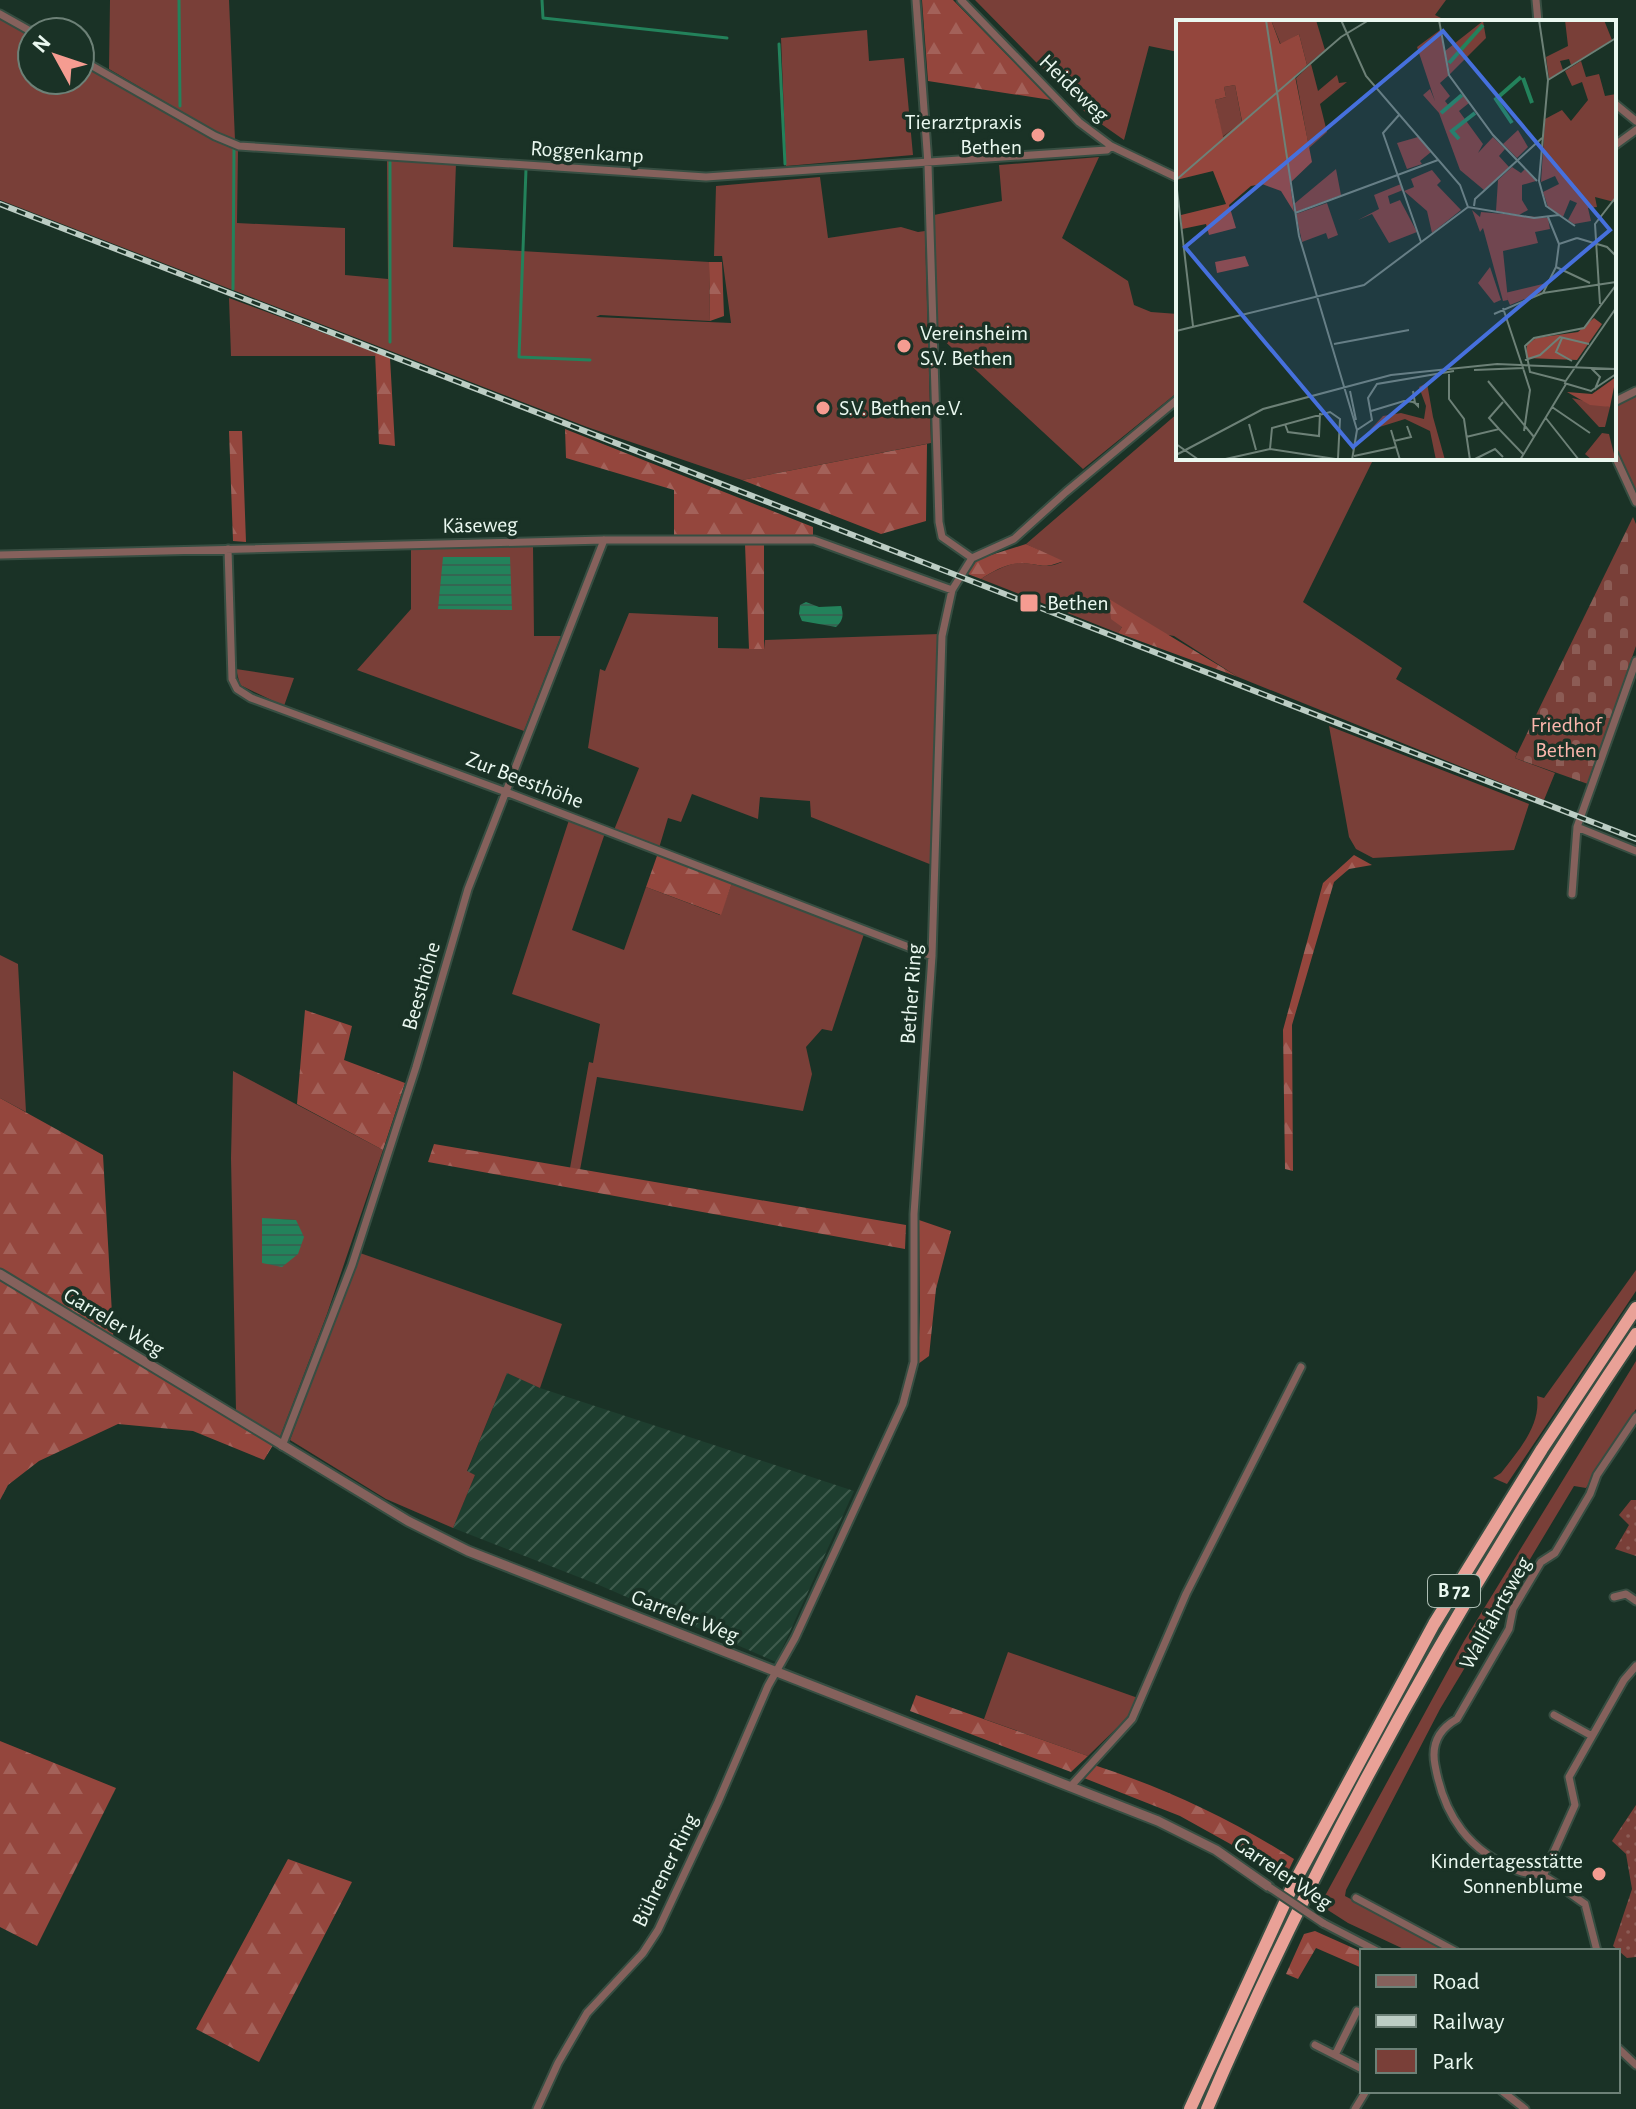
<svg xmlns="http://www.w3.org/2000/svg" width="1636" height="2109" viewBox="0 0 1636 2109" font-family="'Alegreya Sans',sans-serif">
	<defs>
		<pattern id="industrial-furrows" width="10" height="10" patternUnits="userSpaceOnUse" patternTransform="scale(2)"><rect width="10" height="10" fill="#1e3e2f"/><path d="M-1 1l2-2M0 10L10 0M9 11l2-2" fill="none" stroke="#3f5b4d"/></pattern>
		<pattern id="forest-firs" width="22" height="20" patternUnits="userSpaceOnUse" patternTransform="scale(2)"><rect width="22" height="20" fill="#94463d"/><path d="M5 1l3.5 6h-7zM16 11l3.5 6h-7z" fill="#a36159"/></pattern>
		<pattern id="cemetery-stones" width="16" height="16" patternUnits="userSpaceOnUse" patternTransform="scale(2)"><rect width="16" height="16" fill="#793f38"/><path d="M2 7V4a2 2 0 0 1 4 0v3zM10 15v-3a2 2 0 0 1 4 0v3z" fill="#8c5c55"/></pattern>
		<pattern id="park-dots" width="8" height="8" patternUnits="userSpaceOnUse" patternTransform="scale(2)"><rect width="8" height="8" fill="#793f38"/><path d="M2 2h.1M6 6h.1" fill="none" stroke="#8c5c55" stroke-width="1.8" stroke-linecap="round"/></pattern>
		<pattern id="water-rules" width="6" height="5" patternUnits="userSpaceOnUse" patternTransform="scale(2)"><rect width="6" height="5" fill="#23825b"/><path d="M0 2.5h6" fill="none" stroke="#346652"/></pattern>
	</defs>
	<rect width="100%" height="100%" fill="#1a3226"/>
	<!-- industrial -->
	<path fill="url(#industrial-furrows)" d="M507,1373L540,1388L854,1491L776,1662L599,1585L453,1528L475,1475L467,1472Z"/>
	<!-- green -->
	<path fill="#793f38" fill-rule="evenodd" d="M110,0H229L235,140L216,132L109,69Z
		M975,0H1446L1435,15L1449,22H1178V52L1149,46L1124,140L1087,114Z
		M0,15L32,34V80H80V62L213,140L238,150L237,223L345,228V275L388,279L387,159L456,163L453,247L709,262L710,321L600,315L596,317L731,323L722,256H714L716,186L820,177L828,238L901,227L918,232L925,231L931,443L742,480L587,427L0,200Z
		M867,30L869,61L904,58L913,155L786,166L781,38Z
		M1099,157L1062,238L1128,281L1134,305L1151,312L1178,314V392L1083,469L938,335L934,215L1002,201L999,165Z
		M229,298L375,352V356H231Z
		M1636,394V492L1614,446V404Z
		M1178,413V458H1374L1303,602L1402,668L1396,679L1517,753L1515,758L1555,773L1544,800L1238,677L1174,636L1122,627L1118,633L981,579C992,572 1010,562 1023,563C1041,564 1043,570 1062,562L1026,544Z
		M533,546L534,636H561L524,731L357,670L411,609V547Z
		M629,613L718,617V648L764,649L765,640L939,634L932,865L811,817L810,801L760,797L758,819L692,794L681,822L668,818L659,848L614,830L639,768L588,748L600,669L605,671Z
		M236,669L294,678L284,706L240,685Z
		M1329,726L1529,804L1514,850L1373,858L1356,849L1349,837Z
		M569,820L605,833L572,930L624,950L646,887L720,915L732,883L864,934L832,1031L822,1029L806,1047L812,1074L803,1111L597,1077L580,1170L570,1168L589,1062L593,1063L600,1024L512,994Z
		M0,955L18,964L26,1112L0,1098Z
		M233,1071L383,1150L327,1314L280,1437L236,1411L231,1158ZM262,1219L296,1220L262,1263Z
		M360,1253L562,1324L540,1388L507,1373L467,1471L475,1475L453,1528L386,1499L290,1440Z
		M1636,1270V1291L1507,1484L1493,1478L1501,1473C1518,1451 1541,1426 1537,1396L1544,1398Z
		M1636,1361V1409L1586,1488L1574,1486L1440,1709L1346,1890L1345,1896L1449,1951H1408L1348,1923L1320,1905L1464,1641Z
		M1008,1652L1138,1698L1127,1718L1088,1756L984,1719Z"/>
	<!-- forest -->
	<path fill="url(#forest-firs)" d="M922,0H953L1051,100L928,81Z
		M709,262H722L724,316L710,321Z
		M375,352L390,358L395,446L379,444Z
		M565,429L813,527V535H674V490L566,458Z
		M229,431H242L246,542L233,541Z
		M927,444L926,521L881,534L742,480Z
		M764,543V649H749L745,544Z
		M1026,544L1063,561C1044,569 1043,565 1024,563C1010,562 992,571 981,579L965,573L975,560Z
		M1109,599L1238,677L1118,633L1122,627L1111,619Z
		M658,853L732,883L721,915L646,887Z
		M1354,855L1372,865L1349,869L1334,882L1292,1025L1293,1171L1285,1169L1283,1030L1323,883Z
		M305,1010L352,1026L344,1060L405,1083L383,1150L297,1104Z
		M0,1098L103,1155L114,1349L273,1445L264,1460L193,1431L118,1424L39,1461L8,1485L0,1500Z
		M434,1144L906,1225L905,1249L428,1162Z
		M919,1220L951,1231L936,1289L929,1356L918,1364L920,1311Z
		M916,1695L1088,1756L1071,1772L910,1711Z
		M0,1741L116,1788L37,1946L0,1927Z
		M1094,1765C1167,1789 1229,1818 1294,1859L1284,1880L1234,1846L1180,1816L1084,1778Z
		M288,1859L352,1882L259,2062L196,2029Z
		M1315,1931L1362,1952V1968L1316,1948L1298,1979L1286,1974L1304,1934Z"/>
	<!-- cemetery -->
	<path fill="url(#cemetery-stones)" d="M1633,517L1636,524V646L1588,784L1515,758Z"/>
	<!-- park -->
	<path fill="url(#park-dots)" d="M1631,1500H1636V1556L1615,1549L1629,1525L1619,1515Z
		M1636,1805V1957L1627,1958L1613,1946L1632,1889L1626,1854L1612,1841Z"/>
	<!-- water -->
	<path fill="url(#water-rules)" d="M443,557H510L512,610L438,609Z
		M806,602L819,607L841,606C844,615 843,621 836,627L802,621L799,614L800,605Z
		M262,1218L296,1220L304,1237L298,1254L282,1267L262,1263Z"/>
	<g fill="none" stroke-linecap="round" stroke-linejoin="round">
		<!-- stream -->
		<path stroke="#23825b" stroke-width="3" d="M179,0L180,106
			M542,0L543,18L727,38
			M779,44L785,164
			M390,162V342
			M526,169L519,357L590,360
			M233,289L234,148"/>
		<!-- minor casing -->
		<g stroke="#374e42" stroke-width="11">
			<path id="minor" d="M916,0L928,164L939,522L942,537L972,558
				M961,0L1079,122L1111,146L1178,178
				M1536,0L1538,22
				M0,14L32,32
				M80,59L215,136L239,146L706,177L1107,150L1111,146
				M1614,103L1636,121
				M1614,146L1636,130
				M1614,402L1636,391
				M1614,454L1636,502
				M228,549L232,679L237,689L251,698L506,792L932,956
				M0,555L604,540H814L952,590
				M1577,827L1636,851
				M1572,894L1577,827L1636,661
				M282,1446L352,1265L416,1067L468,889L604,540
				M1614,1597L1626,1594L1636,1601
				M1554,1715L1592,1736
				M1071,1786L1132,1719L1186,1594L1301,1367
				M1543,1876L1575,1805L1569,1777L1624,1680L1636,1666
				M1356,1898L1455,1951
				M1323,1923L1377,1951
				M1597,1951L1585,1904C1572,1895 1557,1883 1543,1876C1535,1873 1526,1874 1519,1871C1469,1852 1444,1816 1435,1765C1431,1744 1439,1729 1457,1719L1509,1629L1513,1609L1541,1562L1555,1553L1561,1543L1590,1494L1597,1475L1636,1417
				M1315,2045L1362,2069
				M1618,2048L1636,2065
				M1335,2055L1357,2011
				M1502,2091L1525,2109
				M537,2109L558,2063L587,2013L643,1953L658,1930L718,1802L768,1686L795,1638L903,1404L914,1362V1214L932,956L942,636L952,590L972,558L1014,539L1066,492L1178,399
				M1355,2109L1366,2091"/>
		</g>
		<!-- tertiary casing -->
		<g stroke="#374e42" stroke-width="13">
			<path id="tertiary" d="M0,1274L408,1521L468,1551L1158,1821L1216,1850L1269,1887"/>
		</g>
		<!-- trunk casing -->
		<g stroke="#374e42" stroke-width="16">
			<path id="trunk" d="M1190,2109L1293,1885L1434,1624L1542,1449L1636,1308
				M1207,2109C1323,1837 1471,1578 1636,1334"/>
		</g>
		<!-- minor -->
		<use href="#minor" stroke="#85615c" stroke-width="7"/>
		<!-- tertiary -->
		<use href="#tertiary" stroke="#85615c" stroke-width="9"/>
		<!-- trunk -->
		<use href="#trunk" stroke="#e9a197" stroke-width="12"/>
		<!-- rail casing -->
		<g stroke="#bccdc4" stroke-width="6">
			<path id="rail" d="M0,204L1636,839"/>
		</g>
		<!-- rail -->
		<use href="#rail" stroke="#1a3226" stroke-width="3" stroke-dasharray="9" stroke-linecap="butt"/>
		<!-- minor-bridge casing -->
		<g stroke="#374e42" stroke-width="11" stroke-linecap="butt">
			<path id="minor-bridge" d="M1269,1887L1323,1923"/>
		</g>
		<!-- minor-bridge -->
		<use href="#minor-bridge" stroke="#85615c" stroke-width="7"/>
	</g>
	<!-- markers -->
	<g fill="#f59c91" stroke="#1a3226" stroke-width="3">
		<circle cx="1038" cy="135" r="8"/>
		<circle cx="904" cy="346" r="8"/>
		<circle cx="823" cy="408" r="8"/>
		<rect x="1019" y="593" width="20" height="20" rx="4"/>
		<circle cx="1599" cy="1874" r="8"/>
	</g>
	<g text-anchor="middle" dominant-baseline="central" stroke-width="7" stroke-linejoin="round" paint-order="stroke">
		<!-- shield labels -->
		<rect fill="#1a3226" stroke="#acbdb3" stroke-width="2" x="1428" y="1575" width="52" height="32" rx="6"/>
		<g font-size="20" font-weight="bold" fill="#eaf8f0">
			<text x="1454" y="1591">B 72</text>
		</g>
		<!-- street labels -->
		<g font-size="22" fill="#eaf8f0" stroke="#1a3226">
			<text transform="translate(1074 88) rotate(44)">Heideweg</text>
			<text transform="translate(587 152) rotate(4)">Roggenkamp</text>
			<text transform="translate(480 525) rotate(-1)">Käseweg</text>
			<text transform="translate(525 780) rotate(21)">Zur Beesthöhe</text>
			<text transform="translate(421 986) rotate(-74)">Beesthöhe</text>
			<text transform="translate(911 994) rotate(-86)">Bether Ring</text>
			<text transform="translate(114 1322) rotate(31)">Garreler Weg</text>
			<text transform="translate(1495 1613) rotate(-61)">Wallfahrtsweg</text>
			<text transform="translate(685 1616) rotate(21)">Garreler Weg</text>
			<text transform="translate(665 1870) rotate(-64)">Bührener Ring</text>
			<text transform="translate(1283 1873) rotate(34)">Garreler Weg</text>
		</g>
		<!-- poi labels -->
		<g font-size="22" fill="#eaf8f0" stroke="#1a3226" text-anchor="start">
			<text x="1022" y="122" text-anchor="end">Tierarztpraxis<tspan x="1022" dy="25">Bethen</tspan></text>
			<text x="920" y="333">Vereinsheim<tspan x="920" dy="25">S.V. Bethen</tspan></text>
			<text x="839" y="408">S.V. Bethen e.V.</text>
			<text x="1047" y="603">Bethen</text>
			<text x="1583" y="1861" text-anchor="end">Kindertagesstätte<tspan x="1583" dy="25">Sonnenblume</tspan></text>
		</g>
		<!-- park labels -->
		<g font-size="22" fill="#fbb6ac" stroke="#1a3226">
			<text x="1566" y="725">Friedhof<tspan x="1566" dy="25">Bethen</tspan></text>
		</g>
	</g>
	<!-- overview -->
	<g transform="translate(1176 20)">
		<rect width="440" height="440" fill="#1a3226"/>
		<path d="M95,0H140L149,30L131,45L123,14L105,25ZM389,0H428L436,20L395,45L393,39L384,41L387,50L373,59L370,37L392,26ZM307,1L310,18L274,54L269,31ZM264,10L273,55L264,63L274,76L269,81L273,86L287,74L293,83L283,91L307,124L302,133L317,117L329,129L323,136L333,147L308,170L284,150L263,93L247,75L254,69L259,81L241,27ZM405,41L410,57L423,54L429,76L440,74V175L438,182L419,177L421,187L412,188L415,201L398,204L392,200L401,183L394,180L387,197L372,187L367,172L383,164L379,156L365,162L369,99L386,90L395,101L412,80L406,62L396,66L389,51ZM135,44L142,71L161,55L163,63L171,62L144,84L151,112L133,128L120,58ZM59,65L66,102L46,117L39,80L50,77L48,67ZM342,110L352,127L341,138L327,124ZM242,117L255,132L244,141L246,144L231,149L221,123ZM336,147L345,153L349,149L360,161L346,165V180L352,190L343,195L320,191L322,160ZM160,149L165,175L120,192L118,184ZM256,150L265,161L261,165L285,190L256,213L251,191L228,171L238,167L235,159ZM225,164L227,170L212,176L214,184L224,180L241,212L213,223L196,194L182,200L203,189L198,175ZM151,183L162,215L152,219L150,213L126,222L120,194ZM296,190L304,197L305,192L372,198L374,209L359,212L362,223L327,231L332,280L327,281L307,208L304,212ZM314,247L325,280L318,283L302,263ZM396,378L434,387L429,407H423ZM426,413L433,414L439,438L416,440L409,434Z" fill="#793f38"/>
		<path d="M0,0H95L104,24L123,14L131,45L119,56L136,142L114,163L118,192L105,171L86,164L75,166L53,185L60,208L33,215L30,204L6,209L5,195L50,184L37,151L0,160ZM59,65L66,101L47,117L39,80L50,77L48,67ZM69,236L73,246L41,253L39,242ZM418,298L426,304L401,340L350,338L351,325L360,318L402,312ZM440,357L434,387L414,385L391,372L416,374Z" fill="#94463d" fill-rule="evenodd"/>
		<path d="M371,263L364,273L334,285L329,273Z" fill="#793f38"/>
		<path d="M251,363L257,397L269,440H260L254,411L229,399L194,410L207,396L225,393L248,399L250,386L243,367Z" fill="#793f38"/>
		<path fill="none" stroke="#23825b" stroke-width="4" d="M273,43L307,5M347,58L356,83M265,93L286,75M336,103L320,79L345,57M283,119L276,111L299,93"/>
		<path fill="none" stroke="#6d8177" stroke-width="2" d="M90,0L123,216L181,410L176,440M165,0L190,56L284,165L292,187M263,0L273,55L317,115L361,161M363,0L372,60L363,161L370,186L399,206M372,60L440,18M223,95L207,113L245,222M0,160L165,17L193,0M0,161L17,306M298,186L299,179L366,118M119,193L262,140M372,197L383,224M401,218L431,227L440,236M380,247L414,263M367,273L380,247L383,224L401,218M424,284L419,204L440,177M318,294L367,273L440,262M0,311L188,265L292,187L358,198L383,195M386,318L380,332L396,341M158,324L233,310M349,340L364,335L384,317L413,324M347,348L354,370L348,411M415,348L424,357L419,369M298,350L347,348L327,288M273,354V379L288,399L294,440M312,361L358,417M389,361L354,352L349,326L358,318L408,308L440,265M389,362L440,288M388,363L415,371L440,354M174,371L180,400M376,387L414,413M195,391L228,381H230L237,382L241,384H242V386L239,383L237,371M369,397L403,440M73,404L80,430M109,404L112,412L143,416L144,393M323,409L313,398L327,382M181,410L196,400L192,378L201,364L278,351M215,410L224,440M290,417L323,409L347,434M218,421L235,417L231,406M0,424L23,440M94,429L96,408L154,392L164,399L162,438M0,435L87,389L215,355L321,344L440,349M178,436L220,427M45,440L94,429L166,440M297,440L319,429L327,437M344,440L390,364"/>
		<path fill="#4670dd" fill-opacity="0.15" stroke="#4670dd" stroke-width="4" d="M267,11L434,210L177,427L9,227Z"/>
		<rect width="440" height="440" fill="none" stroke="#eaf8f0" stroke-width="4"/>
	</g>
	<!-- legend -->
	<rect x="1360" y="1949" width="260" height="144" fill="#1a3226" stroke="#6d8177" stroke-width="2"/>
	<rect x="1376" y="1975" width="40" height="12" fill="#85615c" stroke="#6d8177" stroke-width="2"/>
	<text x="1432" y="1989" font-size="24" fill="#eaf8f0">Road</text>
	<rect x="1376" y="2015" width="40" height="12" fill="#bccdc4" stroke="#6d8177" stroke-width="2"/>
	<text x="1432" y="2029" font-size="24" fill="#eaf8f0">Railway</text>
	<rect x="1376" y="2049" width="40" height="24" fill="#793f38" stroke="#6d8177" stroke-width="2"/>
	<text x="1432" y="2069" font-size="24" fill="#eaf8f0">Park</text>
	<!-- north arrow -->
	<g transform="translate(56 56) rotate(310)"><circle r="38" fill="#1a3226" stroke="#6d8177" stroke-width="2"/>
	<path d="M0-6L14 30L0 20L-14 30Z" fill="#f59c91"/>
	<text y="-12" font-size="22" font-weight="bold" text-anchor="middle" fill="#eaf8f0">N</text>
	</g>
</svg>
